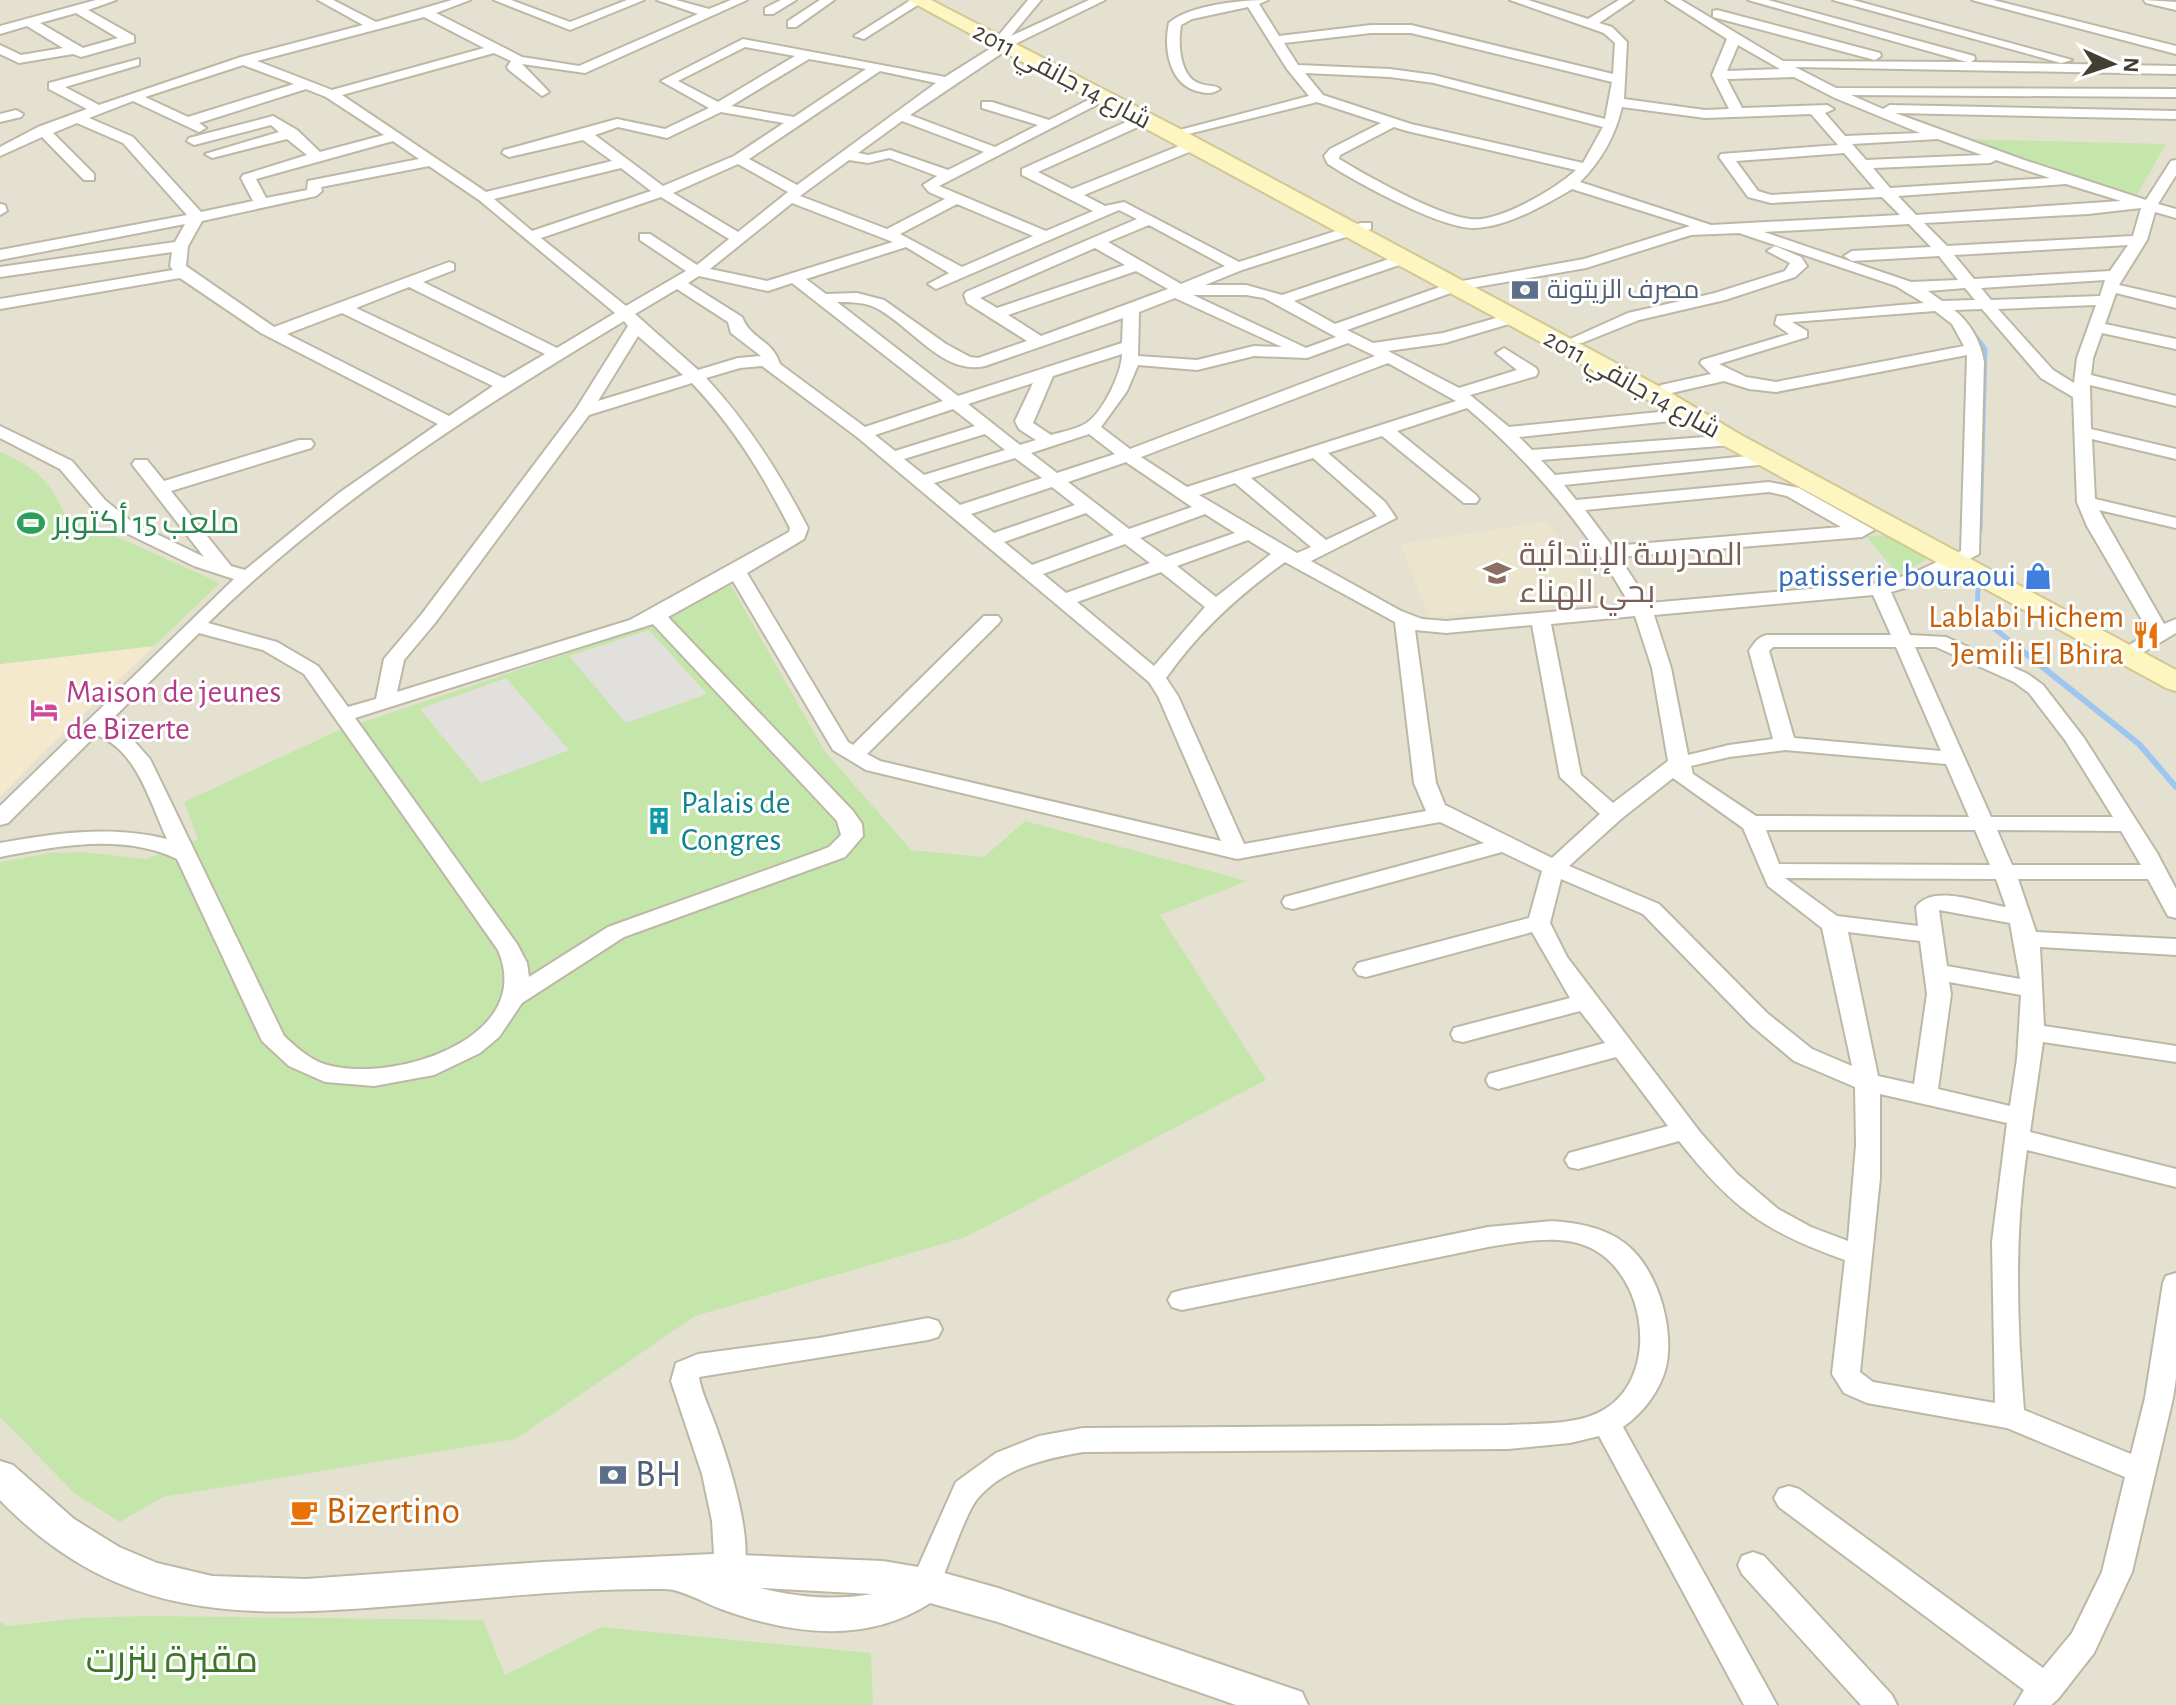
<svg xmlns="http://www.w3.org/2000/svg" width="2176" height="1705" viewBox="0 0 2176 1705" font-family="'Alegreya Sans',Cairo,sans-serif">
	<rect width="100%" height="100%" fill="#f1efe3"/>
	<!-- residential -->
	<path fill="#e5e1d1" d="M0,0H2176V1705H0Z"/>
	<!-- commercial -->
	<path fill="#f4e8cd" d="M154,646L40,756L0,797V664Z"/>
	<!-- education -->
	<path fill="#ebe5cd" d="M1546,521L1601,601L1429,617L1401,544Z"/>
	<!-- green -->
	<path fill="#c5e6ab" d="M1962,139L2166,144L2134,200Z
		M0,452C32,465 51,481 64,513L220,583L154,646L0,664Z
		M1886,535L1928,559L1898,575L1866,536Z
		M729,582L824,750L911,850L984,857L1025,821L1247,881L1160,915L1266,1080L966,1237L695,1316L516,1439L163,1497L120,1522L75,1494L0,1417V862L51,853L84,852L146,859L198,839L184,802L337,731L652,625Z
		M146,1616L483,1620L505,1675L601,1627L871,1653L873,1705H0V1622L8,1626L81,1618Z"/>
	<!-- parking -->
	<path fill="#e2e0dc" d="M649,630L707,694L626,723L569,656Z
		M506,678L569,750L481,783L420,709Z"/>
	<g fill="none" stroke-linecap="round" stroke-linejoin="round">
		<!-- stream-far1 -->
		<path stroke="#9ec6ef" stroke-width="5" d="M1971,331L1985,349L1980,530
			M1978,590L1977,615L2028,655"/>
		<!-- stream -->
		<path stroke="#9ec6ef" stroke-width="6" d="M2025,653L2139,744L2176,787"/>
		<!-- minor casing -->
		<g stroke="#bdb7a6" stroke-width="4">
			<path id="minor" d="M96,0H116L88,10L134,36V42L81,57L73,54L19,63L0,54V45L21,55L63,48L27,26L0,34V26ZM76,13L118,38L83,48L40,23Z
				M318,0H333L376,22L452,0H470L436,13L522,57L579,66L698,14L657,0H676L709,9L731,0H747L585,73L522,64L549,92L542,96L509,70L507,67L511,61L494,53L342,95L486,192L612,161L583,140L509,157L502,153L504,150L617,119L665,129L709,108L661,81L743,39L945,77L1004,40L998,36L1028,0H1041L1011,36L1089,0H1105L1017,43L910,115L995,147L1038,125L982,108V102H992L1049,120L1098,95L1110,98L939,186L1046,231L1093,211L1022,175V169L1139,116H1149V122L1038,172L1072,189L1189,142H1199V148L1084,195L1105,206L1124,202L1239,262L1361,223H1371V229L1242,270L1205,285H1246L1282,295L1398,256H1408V262L1294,301L1335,324L1451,283L1584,259L1690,226L1572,189C1545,205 1507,227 1475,228C1441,229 1358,183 1328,164L1324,156L1330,149L1381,123L1317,102L1172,138V132L1309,96L1287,69L1248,7L1192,19L1181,25C1178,43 1179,78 1201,84C1209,87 1213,84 1220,89C1214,93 1209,94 1201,92C1170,87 1163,50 1169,23C1189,5 1242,0 1268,0L1259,4L1279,36L1371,25H1411L1613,74L1615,43L1604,33L1510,0H1528L1588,19L1619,0H1633L1599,23L1612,27L1627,42L1624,99L1705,110L1729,109L1712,75L1727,39L1666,0H1681L1783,61L1967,62L1748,0H1768L1974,56L1975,59L1971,62L2176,66V74L1795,67L1836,88L2176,89V97L1851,95L1883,109L1890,105L2176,111V119L1895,113L2024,160L2146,200L2171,161L2176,160V175L2158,204L2176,209V218L2155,212L2147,240L2119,285L2176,298V308L2116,293L2105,324L2176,339V349L2102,333L2093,358L2091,375L2176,396V406L2090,385L2091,429L2176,449V459L2092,439L2095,499L2176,518V528L2099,510L2164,624L2176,619V633L2132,659H2118L2115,655L2149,632L2087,526L2077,502L2073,397L2041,378L1982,309L1954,310C1970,322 1981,342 1984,362L1979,554L1925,582L1891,592L1910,635L1946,637L2028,674L2043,685L2084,738L2157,853L2176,889V918L2168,916L2148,879H2018L2036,932L2176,939V955L2040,947L2044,1026L2176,1046V1062L2043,1042L2030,1132L2176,1169V1187L2027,1150C2014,1236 2017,1323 2024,1410L2131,1454L2145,1398L2163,1283L2166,1276L2176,1273V1378L2173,1398L2132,1572L2094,1653L2058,1699L2051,1705H2015L2024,1690L1779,1507L1774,1498L1779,1489L1789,1486L1799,1489L2043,1668L2072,1633L2102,1572L2125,1477L2007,1428L1867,1403L1844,1393L1832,1374L1845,1260C1765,1232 1732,1208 1679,1141L1578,1169L1569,1167L1565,1160L1569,1153L1668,1126L1616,1057L1498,1089L1489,1086L1486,1080L1489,1074L1605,1043L1580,1011L1463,1042L1454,1040L1451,1034L1454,1028L1570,998L1532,932L1366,977L1358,975L1354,969L1358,963L1529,918L1542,871L1502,852L1293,909L1285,907L1282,902L1285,897L1484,843L1440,822L1237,859L866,770L833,750L733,581L668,617L853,811L862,824L863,836L845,857L624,937L522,1003L499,1037L480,1053L434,1075L374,1086L325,1082L289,1066L262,1041L177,859C122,833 58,846 0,857V843C56,833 111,825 167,839C150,803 137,749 96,735L8,823L0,825V806L234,579L194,566L120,530L93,508L60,469L0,438V426L72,461L105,500L132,522L204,557L135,468L132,464L135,460H147L164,481L299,440H311L314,444L311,448L171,491L231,566L245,570L339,493L438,424L261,333L180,278L0,309V299L173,270L170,266L172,252L0,277V267L175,242L185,224L0,260V250L187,215L123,143L77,123L53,133L94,174V180H84L42,137L0,156V147L38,127L87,109L49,89V83L139,59V65L65,87L99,105L241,57L363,25ZM424,17L484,48L332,90L257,61ZM1371,33H1411L1612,82L1605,119L1434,75L1390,69L1298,65L1284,43ZM1738,45L1780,69L1727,71ZM745,47L795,56L718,102L678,81ZM809,59L866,69L794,117L731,106ZM243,65L294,84L188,117L145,97ZM880,71L936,83L797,185L749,159ZM1305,73L1390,77L1434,83L1603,127L1583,163L1411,124L1323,95ZM1794,77L1835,98L1920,133L1845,136L1825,113L1834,109L1827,105L1742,108L1727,79ZM306,89L326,97L384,135L320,152L297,130L273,116L189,138L187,141L194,145L271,125L279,132L205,154L212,158L287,139L307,155L243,175L241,178L253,201L201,212L133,137L89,118L133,101L199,132L206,128L199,123ZM1622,107L1705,118L1811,114L1838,145L1721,154L1719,157L1748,197L1771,203L1882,197L1900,215L1711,225L1580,182C1602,160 1615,136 1622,107ZM721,112L784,123L734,156L663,186L595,135L618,127L667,138ZM902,121L984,152L948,170L890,150L868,155L858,153ZM1394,127L1407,131L1576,170C1556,189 1498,223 1470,219C1436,215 1369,177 1339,159L1340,155ZM1938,139L1982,155L1866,160L1852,144ZM393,141L419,159L308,181L307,190L266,198L256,179ZM1844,153L1875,189L1771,195L1758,191L1736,161ZM889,158L937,176L923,185L929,192L945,199L887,229L800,196L849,160L868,163ZM1996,160L2050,178L1890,188L1873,168L1990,163ZM738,164L788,192L738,232L673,193ZM429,166L479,200L615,313L557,348L423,282L454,270V264L449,262L274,327L186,266L188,246L202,221L316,196L322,191L321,187ZM621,168L651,191L532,231L494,199ZM2066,184L2121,201L1916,215L1898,196ZM661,197L729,239L697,265L650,234H640V240L686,271L626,306L541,238ZM792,203L893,242L767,281L710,269ZM957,204L1033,236L962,267L900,234ZM2141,208L2133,236L1947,246L1924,223L2088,214ZM1119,210L1137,219L966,292L964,295L967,303L1027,341L978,358L970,357L946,344L884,300L857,293L826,294L806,279L906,247L949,273L928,284L936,289ZM1909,224L1931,247L1852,251L1844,256L1852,261L1939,256L1958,280L1911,282L1764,232ZM1149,225L1225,266L1181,284L1108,242ZM1739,233L1896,286L1924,303L1777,316L1775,324L1789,334L1702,360L1700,363L1711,374L1661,385L1659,389L1661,393L1667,394L1724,381L1749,389L1776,392L1967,355L1961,551L1911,574L1879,583L1649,603L1619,557L1862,537L1874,530L1799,488L1769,482L1576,500L1564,485L1768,464L1777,459L1768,454L1555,475L1541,460L1732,445L1741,440L1732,435L1532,450L1519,437L1689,419L1698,414L1689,409L1509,427L1470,395L1536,376L1538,372L1536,368L1504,348L1496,353L1517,370L1459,388L1388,351L1445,343L1519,321V315H1507L1443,333L1373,343L1347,330L1459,290L1586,268L1691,235ZM2128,245L2110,271L1974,279L1954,255ZM1095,248L1125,265L997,308L980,298ZM1136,271L1168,289L1041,336L1008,315ZM699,276L768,291L792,283L943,401L865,427L780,364C772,339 751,340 742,317L688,283ZM2105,280L2100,296L1991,300L1981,288ZM409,287L545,354L504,378L356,308ZM1965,288L1975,300L1942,301L1928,291ZM677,289L728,322L731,333L761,356L738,358L698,370L635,314ZM1193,295H1246L1264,298L1336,337L1306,348ZM1175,298L1282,347L1254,346L1197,360L1138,356L1139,312ZM837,302C849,302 863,302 874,307C909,323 942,376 985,366L1123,318L1122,343L958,396ZM2096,305L2077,358L2074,383L2053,370L1998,309ZM1935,311L1952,324L1964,346L1776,382L1746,377L1719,364L1807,337V331L1792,322ZM342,313L493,386L449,416L287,334ZM624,321L628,326L576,409L421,615L384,659L376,699L348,707L318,666L277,642L208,623C330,503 479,408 624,321ZM638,336L683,375L598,401ZM1348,343L1375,356L1130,449L1101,427L1127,391L1138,365L1197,370L1254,356L1307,358ZM1122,354C1122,373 1101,417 1083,425C1073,430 1061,432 1051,435L1033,423L1053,376ZM1388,363L1456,401L1187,487L1141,457ZM762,366L857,437L1149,682L1158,696L1221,841L880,761L867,754L998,624L1001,620L998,616H984L853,745L848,742L747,573L804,539L808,528C780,474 748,423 706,378L740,368ZM692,383C733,426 763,475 790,528L789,532L630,620L397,692L404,660L435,623L589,415ZM1033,383L1015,421L1019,429L1036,440L1020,445L968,404ZM1467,408C1532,463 1587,528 1630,605L1446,621L1422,619L1401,611L1311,561L1396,518L1385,502L1328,453L1382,436L1464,503H1476L1479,499L1476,495L1397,431ZM953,409L975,426L895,451L875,435ZM985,434L1005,450L924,475L904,459ZM1089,434L1115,454L1057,473L1031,453ZM1015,458L1042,478L960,505L934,483ZM1313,458L1372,510L1377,516L1326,540L1251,478ZM1126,462L1192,507L1129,529L1068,482ZM1235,483L1311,547L1297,553L1199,495ZM1052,487L1075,505L994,533L971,514ZM1769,492L1787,496L1841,527L1612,546L1585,510ZM1086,513L1114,535L1032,565L1004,542ZM1205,514L1235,533L1166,557L1140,538ZM1248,540L1271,554L1216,597L1177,566ZM1125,544L1150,563L1066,593L1043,574ZM1285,562L1395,622L1414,783L1426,811L1244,844L1178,696L1166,678C1199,631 1239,595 1285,562ZM1161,572L1205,607L1154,666L1077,602ZM1873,595L1891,635H1767C1758,637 1754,643 1749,651L1773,739L1729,745L1688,755L1671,668L1654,615ZM1635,616L1652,668L1668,761L1613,803L1581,775L1551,624ZM653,624L837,821L841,835L829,847L819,851L608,927L529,977L527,963L517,944L355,718ZM1532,625L1560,777L1600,814L1552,858L1445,805L1436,783L1415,630L1446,633ZM199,633L263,650L304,674L498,950C537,1040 389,1085 324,1064C309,1059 296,1047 284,1036L150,759L126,732L106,725ZM1773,647H1896L1941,751L1794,738L1769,651ZM1915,647H1936L2014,682L2029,693L2065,740L2113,817H1991ZM1785,750L1946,764L1969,817L1756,816L1693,774L1691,766L1729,757ZM1673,778L1743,828L1768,886L1822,928L1852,1066L1812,1049L1767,1013L1659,904L1569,866L1621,819ZM1766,830H1975L1990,865L1779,864ZM1997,830L2121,831L2141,865H2012ZM1785,878L1996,879L2006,907C1981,903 1932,883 1916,907L1918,926L1837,916ZM1561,879L1643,914L1751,1025L1794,1061L1855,1087L1856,1145L1848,1241L1811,1227L1778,1209L1737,1174L1700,1132L1567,957L1550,923ZM1939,910L2010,923L2020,979L1947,966ZM1848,932L1920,941L1927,994L1914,1084L1878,1076ZM1949,982L2021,995L2017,1059L2010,1106L1938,1089L1951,994ZM1880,1094L2007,1123L1992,1242L1995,1403L1873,1382L1860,1372L1880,1178Z
				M494,0H511L570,22L627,0H644L570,30Z
				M781,0H796L773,14H765V8Z
				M820,0H834L796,27H788V21Z
				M911,0L924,1L864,39L854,36Z
				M1833,0H1853L2072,60L2061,63Z
				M1972,0H1993L2176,46V54Z
				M2144,0L2176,2V10L2146,3Z
				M1717,10L1880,53L1881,56L1875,60L1713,17V11Z
				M16,110L23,114L21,117L0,122V114Z
				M0,204L5,205L7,211L0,215Z
				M1775,246L1801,257L1807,266L1795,277L1725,300L1639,320L1582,343H1570L1568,340L1628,313L1715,293L1785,271L1790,263L1767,251Z
				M1552,1221C1577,1223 1603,1227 1623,1242C1657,1266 1675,1328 1666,1367C1660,1391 1643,1413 1623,1427L1777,1705H1744L1599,1436L1570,1443L1508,1449L1083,1452C1045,1459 1005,1467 978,1498C965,1513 946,1573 936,1594L925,1598L914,1594L910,1585L956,1482L996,1453L1039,1436L1083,1428L1508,1425C1538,1423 1578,1426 1605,1409C1660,1375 1647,1276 1591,1248C1561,1233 1520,1242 1488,1247L1182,1310L1172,1307L1168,1300L1172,1293L1182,1290L1488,1227Z
				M928,1318L938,1321L942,1329L938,1337L928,1340L699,1377C701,1392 710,1409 715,1424C728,1459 757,1547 741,1580L730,1584L719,1580L715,1571L712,1521L702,1474L671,1381L676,1363L698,1354L819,1338Z
				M1753,1552L1764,1556L1892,1695L1897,1705H1861L1742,1574L1738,1565L1742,1556Z"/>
		</g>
		<!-- tertiary casing -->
		<g stroke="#bdb7a6" stroke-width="4">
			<path id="tertiary" d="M0,1461L13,1465L74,1519L119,1547L157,1563L212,1576L306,1579L543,1562L713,1554L883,1561L930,1569L998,1588L1302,1692L1308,1705H1236L998,1622L930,1603C865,1645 790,1634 721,1609C704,1603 682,1589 664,1589C578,1588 490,1598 404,1605C247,1618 120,1624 0,1500ZM760,1588L872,1594C835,1601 796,1597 760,1588Z"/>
		</g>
		<!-- secondary casing -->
		<g stroke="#d2c793" stroke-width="4">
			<path id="secondary" d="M908,0H931L1184,131L1666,390L1741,435L2176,670V691L2166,688L1723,445L1648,400Z"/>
		</g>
		<!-- minor -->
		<use href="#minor" fill="#fff" fill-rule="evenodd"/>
		<!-- tertiary -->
		<use href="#tertiary" fill="#fff" fill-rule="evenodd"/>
		<!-- secondary -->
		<use href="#secondary" fill="#fef6c0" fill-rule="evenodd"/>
	</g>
	<!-- icons -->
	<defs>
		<g id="bank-bare" transform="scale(2.16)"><path d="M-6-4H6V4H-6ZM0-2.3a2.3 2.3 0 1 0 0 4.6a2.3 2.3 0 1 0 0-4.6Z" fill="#5c6f8a" stroke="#fff" stroke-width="2.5" paint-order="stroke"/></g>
		<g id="stadium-bare" transform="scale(2.16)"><path d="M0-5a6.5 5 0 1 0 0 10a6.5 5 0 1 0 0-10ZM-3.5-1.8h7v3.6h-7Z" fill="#2e9e5b" stroke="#fff" stroke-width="2.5" paint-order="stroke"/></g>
		<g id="school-bare" transform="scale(2.16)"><path d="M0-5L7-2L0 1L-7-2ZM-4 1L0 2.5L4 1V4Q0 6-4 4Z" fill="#8d6e63" stroke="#fff" stroke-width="2.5" paint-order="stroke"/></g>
		<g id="shop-bare" transform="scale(2.16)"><path d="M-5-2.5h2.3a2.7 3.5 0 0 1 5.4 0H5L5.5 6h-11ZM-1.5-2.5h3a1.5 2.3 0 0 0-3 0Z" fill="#3f7fe0" stroke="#fff" stroke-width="2.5" paint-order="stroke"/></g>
		<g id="restaurant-bare" transform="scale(2.16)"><path d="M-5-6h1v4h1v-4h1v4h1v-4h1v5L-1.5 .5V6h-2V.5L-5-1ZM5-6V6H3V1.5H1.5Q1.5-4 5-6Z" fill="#e8710a" stroke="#fff" stroke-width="2.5" paint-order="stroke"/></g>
		<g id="hotel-bare" transform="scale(2.16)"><path d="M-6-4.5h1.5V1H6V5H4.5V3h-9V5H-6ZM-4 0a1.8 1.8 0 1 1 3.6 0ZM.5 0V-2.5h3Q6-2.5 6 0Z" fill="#d1479c" stroke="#fff" stroke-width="2.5" paint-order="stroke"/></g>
		<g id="building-bare" transform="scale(2.16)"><path d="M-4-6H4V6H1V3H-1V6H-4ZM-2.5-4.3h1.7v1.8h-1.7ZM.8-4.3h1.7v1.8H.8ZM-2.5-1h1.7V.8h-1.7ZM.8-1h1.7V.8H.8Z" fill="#0f9aa8" stroke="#fff" stroke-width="2.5" paint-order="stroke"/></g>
		<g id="cafe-bare" transform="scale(2.16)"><path d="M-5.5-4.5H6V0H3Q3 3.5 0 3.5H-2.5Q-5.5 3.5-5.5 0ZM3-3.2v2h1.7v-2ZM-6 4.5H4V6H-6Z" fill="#e8710a" stroke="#fff" stroke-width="2.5" paint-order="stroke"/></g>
	</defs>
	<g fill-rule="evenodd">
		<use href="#bank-bare" x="1525" y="290"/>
		<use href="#stadium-bare" x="31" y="523"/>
		<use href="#school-bare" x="1497" y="573"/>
		<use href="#shop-bare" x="2038" y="576"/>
		<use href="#restaurant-bare" x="2146" y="635"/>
		<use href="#hotel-bare" x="44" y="710"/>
		<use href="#building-bare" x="659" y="821"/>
		<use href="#bank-bare" x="613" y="1475"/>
		<use href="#cafe-bare" x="304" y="1512"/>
	</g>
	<g text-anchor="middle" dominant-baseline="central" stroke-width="6" stroke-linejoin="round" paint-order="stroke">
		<!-- far-street labels -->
		<g font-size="26" fill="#433f33" stroke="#fff">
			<text transform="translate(1062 76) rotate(28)">شارع 14 جانفي 2011</text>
			<text transform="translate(1632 384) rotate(29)">شارع 14 جانفي 2011</text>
		</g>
		<!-- far-service labels -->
		<g font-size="26" fill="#4e5e75" stroke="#fff" text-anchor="start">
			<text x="1547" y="290">مصرف الزيتونة</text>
		</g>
		<!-- leisure labels -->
		<g font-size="32" fill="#27864d" stroke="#fff" text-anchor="start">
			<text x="53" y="523">ملعب 15 أكتوبر</text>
		</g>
		<!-- education labels -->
		<g font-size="32" fill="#785e54" stroke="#fff" text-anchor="start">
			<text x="1519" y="555">المدرسة الإبتدائية<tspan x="1519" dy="37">بحي الهناء</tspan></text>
		</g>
		<!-- shop labels -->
		<g font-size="32" fill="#366cbe" stroke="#fff" text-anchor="end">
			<text x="2016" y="576">patisserie bouraoui</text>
		</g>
		<!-- food labels -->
		<g font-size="32" fill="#c56008" stroke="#fff" text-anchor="end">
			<text x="2124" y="617">Lablabi Hichem<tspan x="2124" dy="37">Jemili El Bhira</tspan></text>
		</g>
		<!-- hotel labels -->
		<g font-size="32" fill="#b23c85" stroke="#fff" text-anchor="start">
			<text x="66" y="692">Maison de jeunes<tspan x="66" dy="37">de Bizerte</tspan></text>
		</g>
		<!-- culture labels -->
		<g font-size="32" fill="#0d838f" stroke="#fff" text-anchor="start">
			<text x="681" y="803">Palais de<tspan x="681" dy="37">Congres</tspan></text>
		</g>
		<!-- near-service labels -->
		<g font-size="38" fill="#4e5e75" stroke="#fff" text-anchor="start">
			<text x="635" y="1475">BH</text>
		</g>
		<!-- near-food labels -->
		<g font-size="38" fill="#c56008" stroke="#fff" text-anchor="start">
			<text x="326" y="1512">Bizertino</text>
		</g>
		<!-- near-park labels -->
		<g font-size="38" fill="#3d7428" stroke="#fff">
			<text x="172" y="1661">مقبرة بنزرت</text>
		</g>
	</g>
	<!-- north arrow -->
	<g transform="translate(2112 64) rotate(93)" stroke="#ffffff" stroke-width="6" paint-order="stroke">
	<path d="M0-6L14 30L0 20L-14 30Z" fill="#433f33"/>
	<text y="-12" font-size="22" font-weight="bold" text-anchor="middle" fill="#433f33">N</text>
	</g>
</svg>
